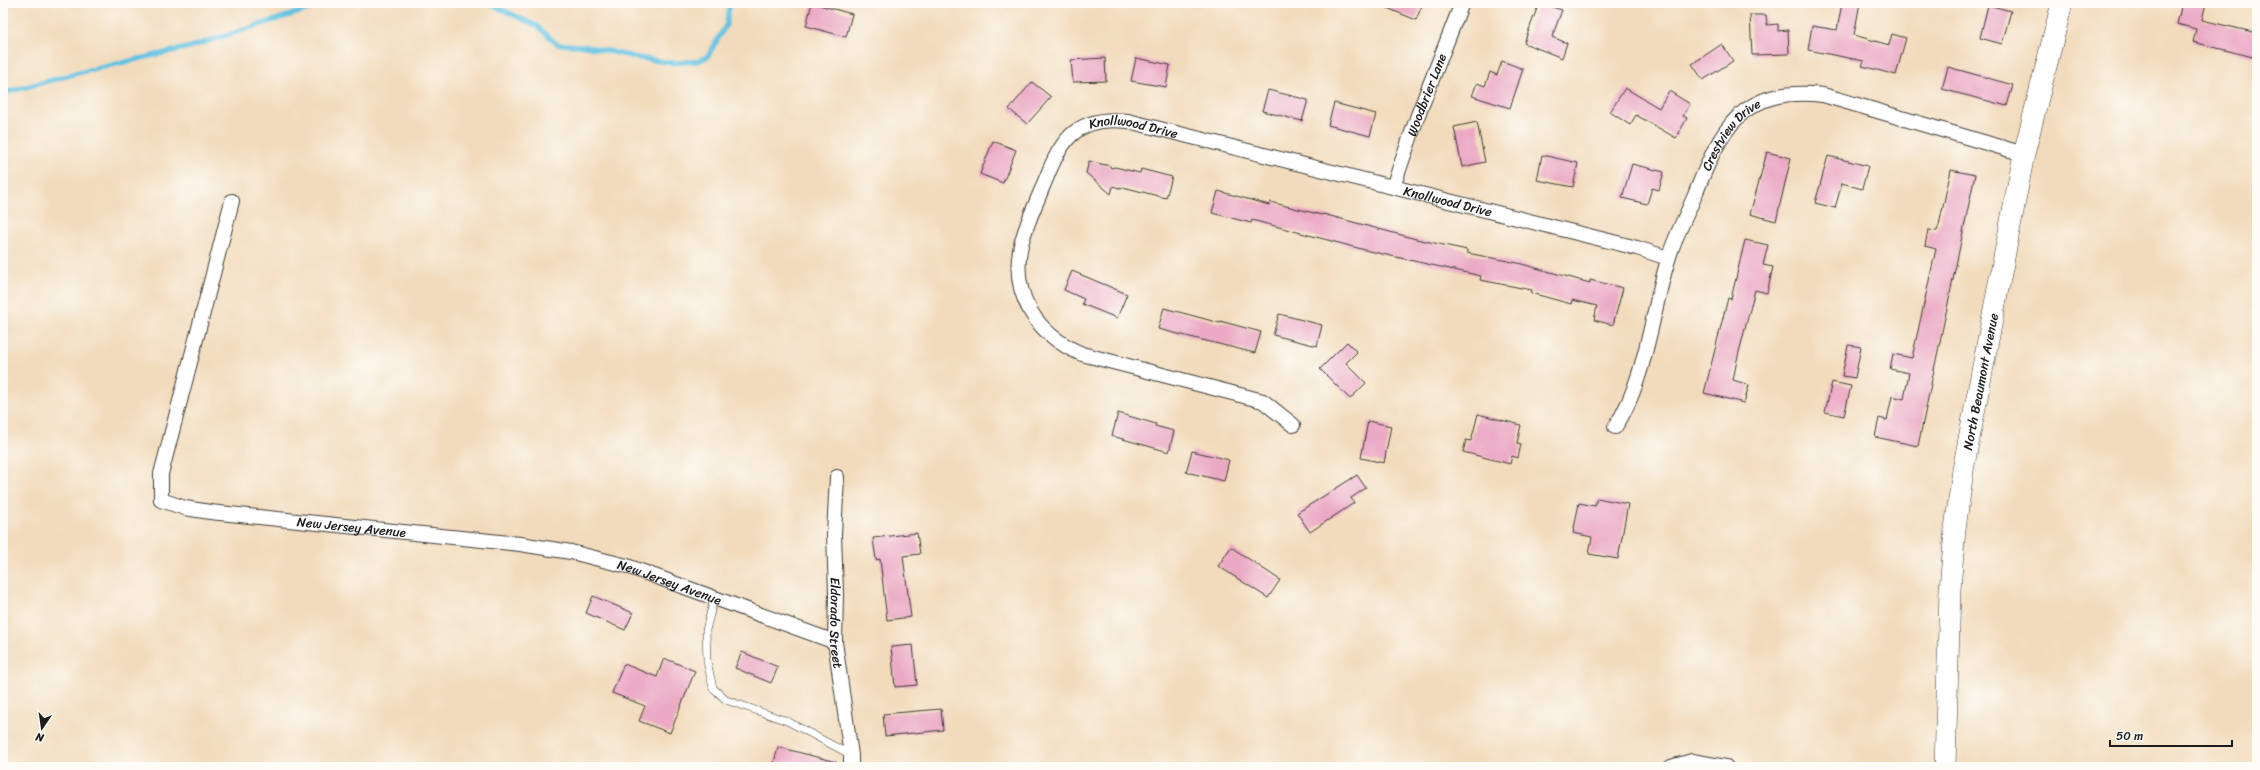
<svg xmlns="http://www.w3.org/2000/svg" width="2260" height="770" viewBox="0 0 2260 770" font-family="Sriracha,sans-serif">
	<rect width="100%" height="100%" fill="#fdfcf7"/>
	<filter id="ink" filterUnits="userSpaceOnUse"><feTurbulence type="fractalNoise" baseFrequency=".025" numOctaves="2"/><feDisplacementMap in="SourceGraphic" scale="8" xChannelSelector="R" yChannelSelector="G"/><feConvolveMatrix kernelMatrix="1 2 1 2 8 2 1 2 1" color-interpolation-filters="sRGB"/></filter>
	<filter id="wash" filterUnits="userSpaceOnUse"><feTurbulence type="fractalNoise" baseFrequency=".012" numOctaves="4" result="noise"/><feDisplacementMap in="SourceGraphic" scale="16" xChannelSelector="R" yChannelSelector="G"/><feGaussianBlur stdDeviation="0.9" result="paint"/><feColorMatrix in="noise" values="0 0 0 0 0 0 0 0 0 0 0 0 0 0 0 0 0 1.4 0 .05"/><feComposite in="paint" operator="in"/></filter>
	<g filter="url(#wash)">
		<rect width="100%" height="100%" fill="#f2dbbc"/>
		<g fill="none" stroke-linecap="round" stroke-linejoin="round">
			<!-- stream -->
			<path stroke="#62c1e1" stroke-width="5" d="M488,3L537,26L557,44L585,46L639,58L673,63L699,61L708,56L726,25L730,3
				M3,93L86,71L190,47L328,3"/>
		</g>
		<g id="blocks">
			<!-- building -->
			<path fill="#eba9c4" d="M812,3L852,14L846,37L806,26Z
				M1375,3H1423L1416,20Z
				M1539,3L1562,10L1552,37L1567,43L1562,58L1524,43Z
				M1842,3H1860L1854,35L1889,45L1892,34L1906,38L1896,75L1862,66L1864,61L1808,50L1812,26L1837,30Z
				M2182,3H2206L2202,20L2257,33V58L2193,42L2196,29L2177,24Z
				M1988,5L2011,11L2002,44L1980,38Z
				M1750,15H1766L1767,25L1778,24V31L1788,30L1789,54L1752,55Z
				M1722,44L1733,61L1703,80L1692,64Z
				M1105,58L1106,81L1073,82L1071,60Z
				M1136,58L1170,65L1166,87L1131,81Z
				M1502,61L1523,69L1510,108L1472,96L1477,83L1485,86L1490,72L1497,75Z
				M1948,67L2013,85L2007,106L1942,89Z
				M1032,82L1051,97L1027,124L1009,109Z
				M1625,88L1659,108L1669,91L1690,104L1683,116L1687,118L1676,138L1636,115L1630,125L1610,112Z
				M1268,90L1308,100L1302,121L1262,111Z
				M1334,103L1376,114L1370,136L1328,125Z
				M1477,122L1485,162L1462,167L1454,127Z
				M993,141L1016,150L1003,183L980,174Z
				M1767,152L1791,158L1776,221L1750,214Z
				M1542,155L1578,163L1573,187L1537,180Z
				M1828,156L1868,166L1862,189L1842,183L1835,208L1815,203Z
				M1089,161L1110,166L1111,168L1115,167L1140,173L1141,169L1172,177L1166,198L1123,187L1122,189L1113,186L1111,194L1086,173Z
				M1632,164L1664,172L1659,190L1652,188L1647,204L1622,198Z
				M1951,170L1975,175L1918,446L1875,437L1879,418L1887,420L1892,396L1904,399L1909,373L1890,369L1893,354L1912,358L1936,249L1925,246L1928,230L1937,231L1939,225Z
				M1218,191L1269,205L1270,202L1322,215L1323,214L1416,239L1467,250V253L1518,263L1590,283V280L1623,288L1613,325L1594,320L1597,306L1572,300L1571,304L1531,293L1532,290L1480,280L1481,276L1369,251L1252,220L1251,223L1212,213Z
				M1745,240L1768,245L1763,265L1773,267L1767,293L1755,290L1737,360L1733,380L1749,385L1744,403L1704,393L1728,298L1731,299Z
				M1072,271L1127,294L1117,318L1082,304L1084,299L1064,290Z
				M1164,308L1220,323V321L1261,332L1255,353L1158,329Z
				M1279,314L1322,325L1317,346L1273,335Z
				M1347,342L1357,352L1346,363L1366,383L1350,399L1320,369Z
				M1848,345L1861,347L1855,378L1842,376Z
				M1832,382L1851,386L1844,416L1825,412Z
				M1118,413L1156,424L1155,426L1174,431L1169,452L1112,436Z
				M1478,414L1521,425L1517,443L1521,444L1518,458L1512,456L1510,464L1463,452L1466,440L1471,441Z
				M1368,421L1391,426L1384,463L1361,458Z
				M1192,451L1229,460L1224,481L1186,472Z
				M1357,475L1366,488L1351,498L1354,503L1310,532L1297,513Z
				M1597,498L1628,504L1618,559L1589,554L1592,537L1573,533L1579,503L1595,506Z
				M917,533L920,554L903,556L911,617L887,620L880,559L876,560L873,538Z
				M1231,547L1280,580L1268,598L1218,566Z
				M593,596L633,613L625,630L586,613Z
				M913,645L917,685L895,687L891,647Z
				M742,652L778,667L771,683L735,668Z
				M664,658L695,671L670,733L639,721L645,706L612,693L624,664L657,677Z
				M941,709L943,730L885,736L883,714Z
				M778,747L836,762V767H773Z"/>
		</g>
	</g>
	<g filter="url(#ink)">
		<use href="#blocks" fill-opacity="0" stroke="#3c3934" stroke-width="1"/>
		<g fill="none" stroke-linecap="round" stroke-linejoin="round">
			<!-- lane casing -->
			<g stroke="#3c3934" stroke-width="8">
				<path id="lane" d="M714,599L706,630L707,661L713,688L726,700L787,721L851,755"/>
			</g>
			<!-- street casing -->
			<g stroke="#3c3934" stroke-width="16">
				<g id="street">
					<path id="s1" d="M1393,187L1418,115L1462,3"/>
					<path id="s2" d="M232,201L161,474V500L185,508L210,512L520,544L571,552L627,566L835,642"/>
					<path id="s3" d="M1293,425L1263,401L1082,354C1037,335 1010,295 1021,245C1025,228 1032,212 1039,196C1058,149 1068,114 1128,121L1637,248L1668,258"/>
					<path id="s4" d="M1615,427C1645,383 1652,311 1668,260C1674,238 1686,217 1695,195C1721,129 1741,86 1823,95L2024,154"/>
					<path id="s5" d="M837,477L834,534L836,593L835,642L851,755V767"/>
					<path d="M1671,767L1692,761L1726,767"/>
				</g>
			</g>
			<!-- secondary casing -->
			<g stroke="#3c3934" stroke-width="22">
				<g id="secondary">
					<path id="s6" d="M1945,767L1950,589L1955,529L1963,470L2024,154L2062,3"/>
				</g>
			</g>
			<!-- lane -->
			<use href="#lane" stroke="#fff" stroke-width="7"/>
			<!-- street -->
			<use href="#street" stroke="#fff" stroke-width="14"/>
			<!-- secondary -->
			<use href="#secondary" stroke="#fff" stroke-width="21"/>
		</g>
	</g>
	<g text-anchor="middle" dominant-baseline="central" stroke-width="3" stroke-linejoin="round" paint-order="stroke">
		<!-- street labels -->
		<g font-size="13" fill="#1c1c1c" stroke="#fdfcf7">
			<text stroke="none"><textPath href="#s1" startOffset="98">Woodbrier Lane</textPath></text>
			<text stroke="none"><textPath href="#s3" startOffset="550">Knollwood Drive</textPath></text>
			<text stroke="none"><textPath href="#s4" startOffset="318">Crestview Drive</textPath></text>
			<text stroke="none"><textPath href="#s3" startOffset="874">Knollwood Drive</textPath></text>
			<text stroke="none"><textPath href="#s6" startOffset="388">North Beaumont Avenue</textPath></text>
			<text stroke="none"><textPath href="#s2" startOffset="501">New Jersey Avenue</textPath></text>
			<text stroke="none"><textPath href="#s2" startOffset="825">New Jersey Avenue</textPath></text>
			<text stroke="none"><textPath href="#s5" startOffset="146">Eldorado Street</textPath></text>
		</g>
	</g>
	<!-- margin -->
	<rect width="2260" height="770" fill="none" stroke="#fdfcf7" stroke-width="16"/>
	<!-- north arrow -->
	<g transform="translate(42 728) rotate(193)" stroke="#fdfcf7" stroke-width="3" paint-order="stroke">
	<path d="M0-3L7 15L0 10L-7 15Z" fill="#1c1c1c"/>
	<text y="-6" font-size="11" font-weight="bold" text-anchor="middle" fill="#1c1c1c">N</text>
	</g>
	<!-- scale -->
	<path d="M2110 740v6h122v-6" fill="none" stroke="#1c1c1c" stroke-width="2"/>
	<text x="2116" y="740" font-size="12" fill="#1c1c1c" stroke="#fdfcf7" stroke-width="3" paint-order="stroke">50 m</text>
</svg>
